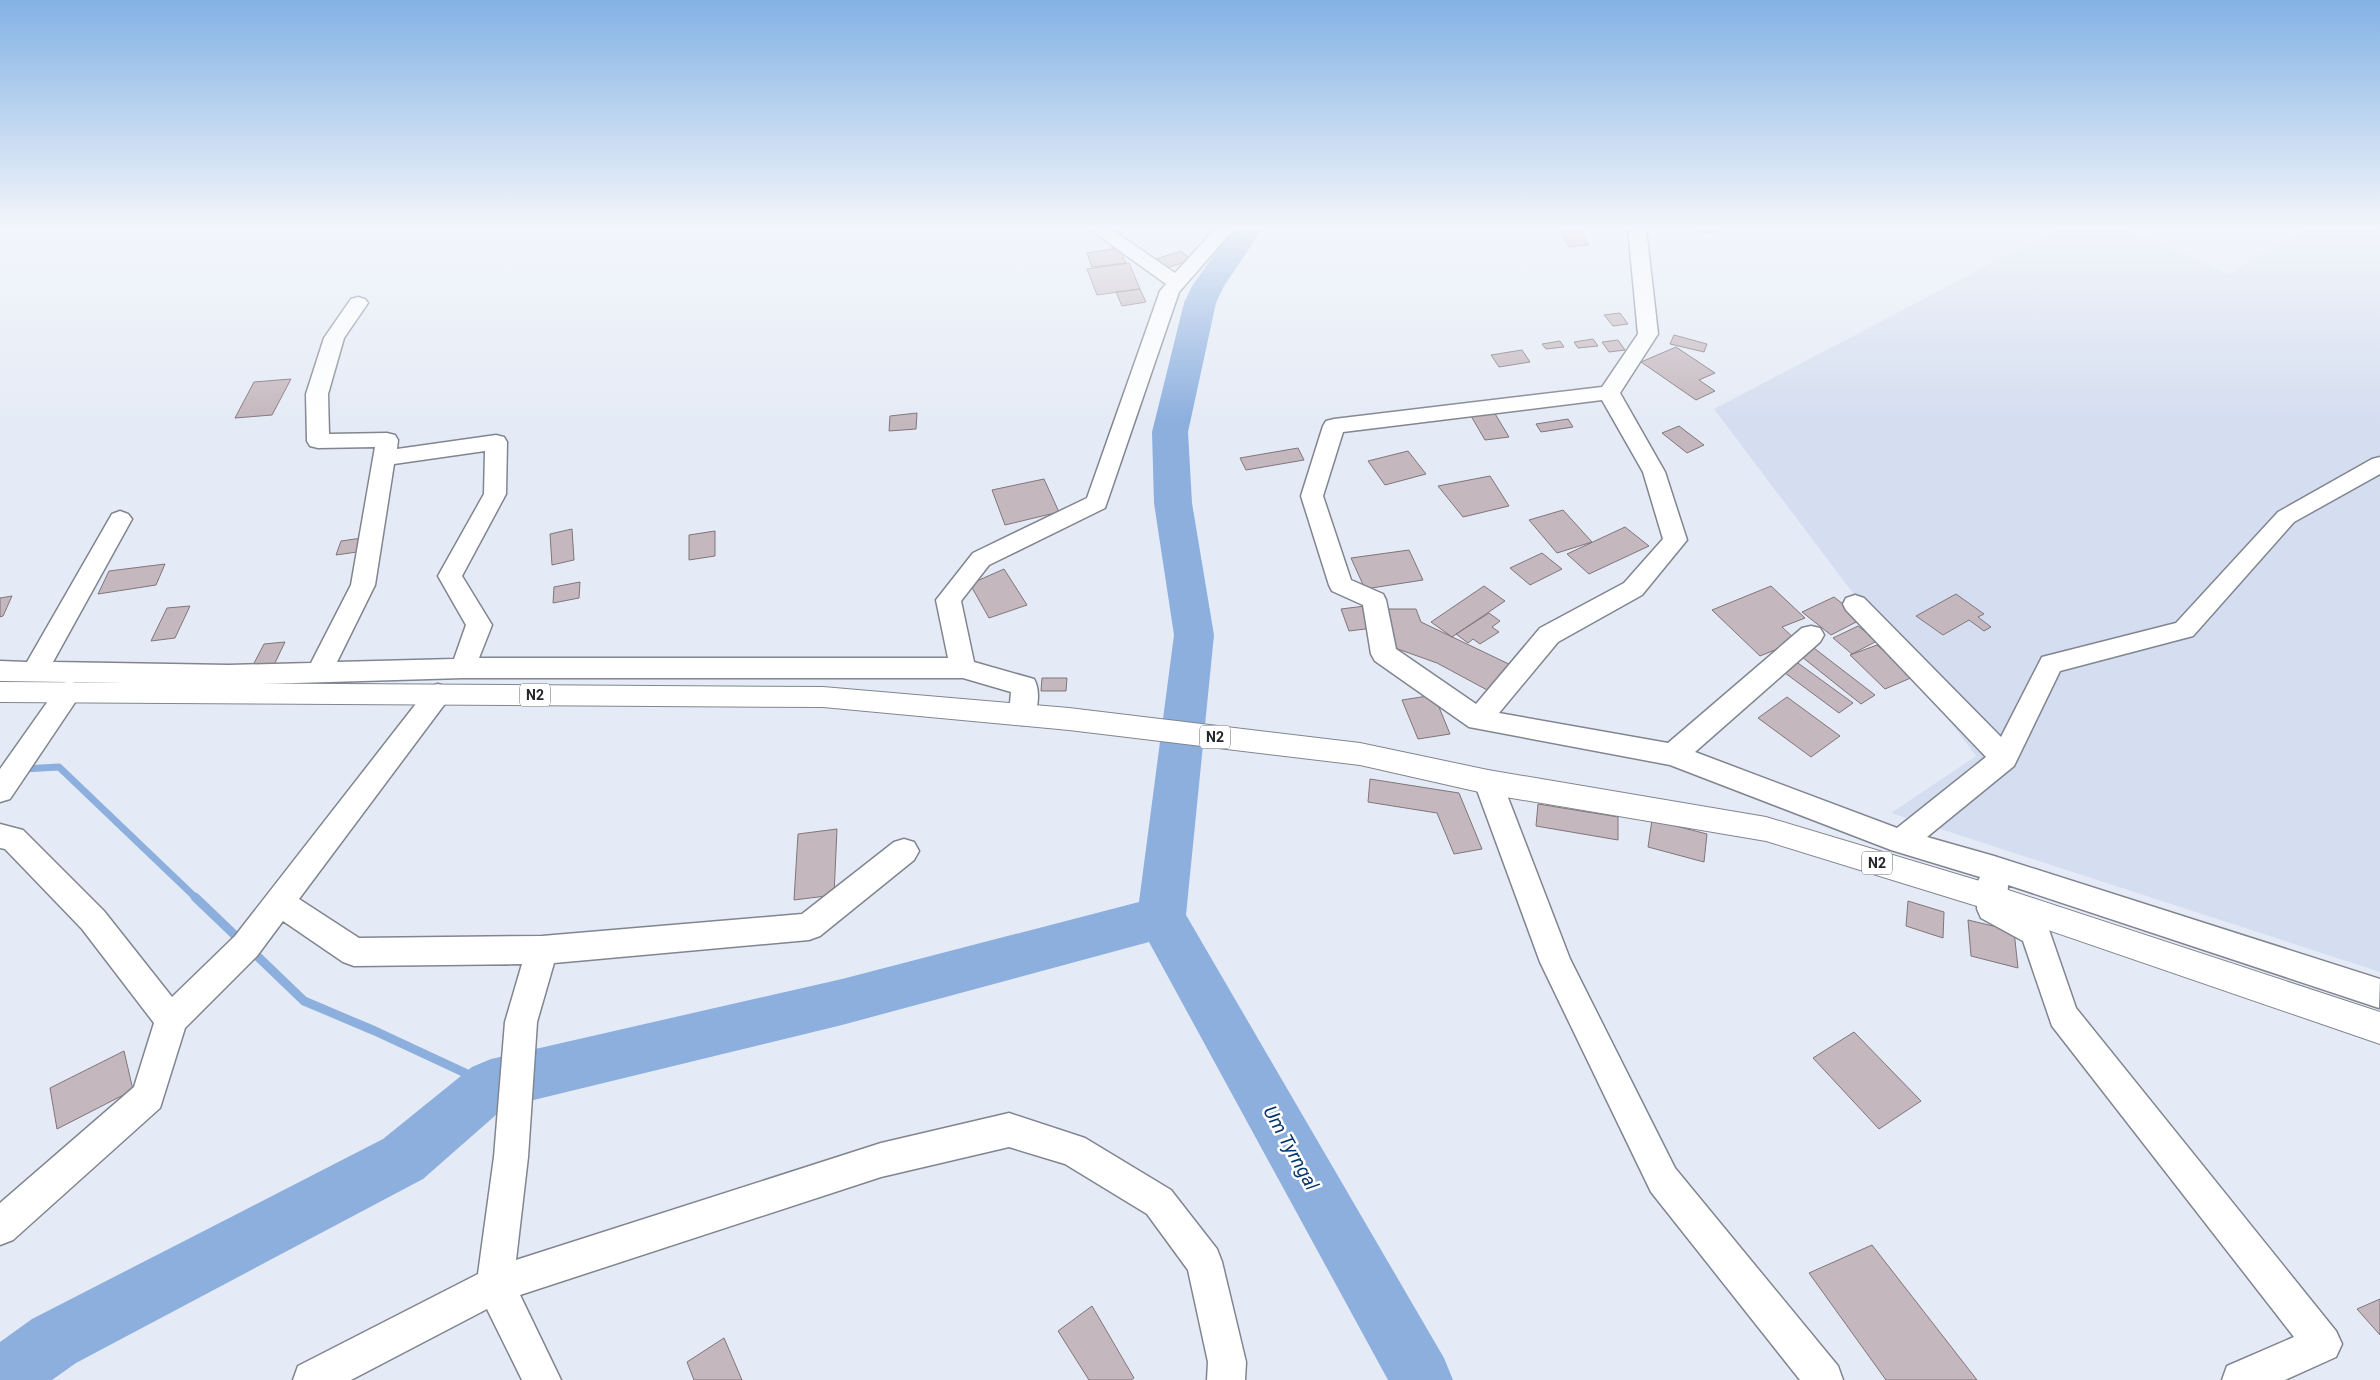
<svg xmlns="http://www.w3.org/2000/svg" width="2380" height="1380" viewBox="0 0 2380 1380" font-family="Roboto,sans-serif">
	<rect width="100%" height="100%" fill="#e5ebf6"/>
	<!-- built -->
	<path fill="#d5def0" d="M2059,228H2124L2229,274L2306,228H2380V972L1891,813L1976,756L1714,409Z"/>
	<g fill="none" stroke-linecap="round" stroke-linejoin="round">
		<!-- stream-far1 -->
		<path stroke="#8cafde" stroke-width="7" d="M23,769L59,767L196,898"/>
		<!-- stream -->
		<path stroke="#8cafde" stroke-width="9" d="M195,897L242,942
			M252,951L304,1001L375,1031L491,1085"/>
		<!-- river -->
		<path fill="#8cafde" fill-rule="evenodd" d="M1233,228H1263L1224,286L1216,303L1188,432L1192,503L1214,635L1186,915L1444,1358L1453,1380H1388L1149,942L842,1025L505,1107L423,1179L76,1363L52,1380H0V1342L32,1319L383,1139L472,1067L491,1059L842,979L1139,902L1174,635L1154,503L1152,432L1184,303L1192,286Z"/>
	</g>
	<!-- building -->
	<path fill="#c4b7bd" stroke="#80757a" d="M1697,228H1715L1717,232L1701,233Z
		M1580,230L1589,245L1569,247L1560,231Z
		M1119,248L1126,263L1092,267L1087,253Z
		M1181,251L1191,260L1164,269L1153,260Z
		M1129,263L1140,289L1097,295L1087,269Z
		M1140,289L1146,302L1122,306L1116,292Z
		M1620,313L1628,324L1613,326L1604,315Z
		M1674,335L1707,344L1704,352L1670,344Z
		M1593,339L1598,346L1578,348L1574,342Z
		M1618,340L1625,350L1609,352L1602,342Z
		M1560,341L1564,347L1546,349L1542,344Z
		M1676,347L1715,373L1699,380L1715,391L1696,400L1641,362Z
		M1522,350L1530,362L1499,367L1491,355Z
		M291,379L272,415L235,418L254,382Z
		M1494,412L1509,437L1485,440L1471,416Z
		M917,413L916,429L889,431L890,416Z
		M1568,419L1573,427L1541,432L1536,424Z
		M1679,426L1704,445L1687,453L1662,433Z
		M1298,448L1304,460L1246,470L1240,458Z
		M1408,451L1426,474L1385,485L1368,461Z
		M1490,476L1509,506L1463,517L1438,486Z
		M1044,479L1059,512L1005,525L992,490Z
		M1563,510L1592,542L1557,553L1529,520Z
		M1625,527L1649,546L1589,574L1567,554Z
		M572,529L574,560L552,565L550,534Z
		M715,531V556L689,560V535Z
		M362,538L357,552L336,555L341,541Z
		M1409,550L1423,580L1365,589L1351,558Z
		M1542,553L1562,569L1530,585L1510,568Z
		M165,564L156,585L98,594L109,571Z
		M1004,569L1027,605L989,618L970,584Z
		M580,582L579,598L553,603L554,587Z
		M1484,586L1505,601L1452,637L1431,622Z
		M1771,586L1805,618L1782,627L1797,641L1760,656L1712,610Z
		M1956,594L1984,614L1978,617L1991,627L1984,631L1969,620L1943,635L1916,616Z
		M12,596L3,616L0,617V598Z
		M1834,597L1862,619L1831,635L1802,612Z
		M190,606L175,638L151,641L167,608Z
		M1365,606L1373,628L1349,631L1341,609Z
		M1386,609H1416L1421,622L1513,666L1489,691L1437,663L1395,648Z
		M1489,613L1500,621L1492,627L1499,632L1480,644L1473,639L1468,643L1456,634Z
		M1858,626L1877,641L1852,654L1833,638Z
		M285,642L273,667L251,669L264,644Z
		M1810,645L1875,695L1861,704L1797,653Z
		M1877,645L1913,677L1885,689L1850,655Z
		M1791,658L1853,703L1839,713L1777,667Z
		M1042,678H1067L1066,691H1041Z
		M1434,695L1450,734L1418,739L1402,700Z
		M1787,697L1840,736L1811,757L1758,718Z
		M1370,779L1459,793L1482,849L1454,854L1437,813L1368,802Z
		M1538,804L1618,817V840L1536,826Z
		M1652,820L1707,834L1704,862L1648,847Z
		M837,829L834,895L794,900L798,834Z
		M1908,901L1944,912L1943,938L1906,926Z
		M1968,920L2014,931L2018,968L1971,956Z
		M1854,1032L1921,1101L1879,1129L1813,1058Z
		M124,1051L133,1090L57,1129L50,1088Z
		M1872,1245L1977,1380H1886L1809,1273Z
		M2380,1299V1335L2357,1309Z
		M1092,1306L1134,1378L1131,1380H1089L1058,1331Z
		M724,1338L742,1380H694L687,1362Z"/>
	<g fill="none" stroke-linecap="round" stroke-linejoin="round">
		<!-- minor casing -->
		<g stroke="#80858f" stroke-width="3">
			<path id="minor" d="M1088,228H1109L1175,273L1216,228H1235L1179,292L1105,508L989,565L961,601L974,662L1034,679C1041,691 1038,711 1031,722L1022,725L1013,722L1009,715L1011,692L963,678H463L229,685L72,682L78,684L82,691L78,698L10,799L0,802V769L60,684L67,682L0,681V661L27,662L112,514L120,511L128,514L132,519L53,662L229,665L311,663L351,585L375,447L318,448L310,446L307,441L306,394L324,338L351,299L358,297L365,299L368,303L344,338L328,394L329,434L387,433L395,435L398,440L397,449L496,435L504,437L507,442L506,494L462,576L492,625L479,658H948L936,600L973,553L1087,498L1160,291L1166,284ZM485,451L484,494L438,576L466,625L454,659L337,662L375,585L394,464Z
				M1628,228H1646L1658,334L1620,393L1665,472L1687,540L1642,595L1558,642L1499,713L1668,743L1802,628L1811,626L1820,628L1824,635L1820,642L1695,752L1897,828L1986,757L1846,610L1843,604L1846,598L1855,595L1864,598L2001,737L2042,657L2176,623L2278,512L2372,459L2380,457V474L2294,522L2193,636L2060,671L2014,766L1927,837L1994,856L2380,979L2379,1008L2008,885L2007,902L2047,924L2076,1008L2336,1331L2342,1344L2336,1357L2285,1380H2222L2227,1366L2294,1337L2052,1026L2023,941L1981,918L1977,909L1978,881L1980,877L1891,850L1670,765L1469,727L1375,661L1371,654L1363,605L1332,591L1329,585L1301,496L1323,426L1326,421L1334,419L1602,387L1638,334ZM1602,400L1643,472L1663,539L1624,583L1540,628L1476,704L1396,649L1386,600L1383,594L1351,580L1323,496L1343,432Z
				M438,684L447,687L451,694L447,701L299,899L359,938L542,936L802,914L894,842L904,839L914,842L919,851L914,860L820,936L809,940L554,963L537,1022L528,1157L516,1260L881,1143L1009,1113L1085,1138L1171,1190L1217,1249L1222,1262L1246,1362L1245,1380H1207L1208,1362L1188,1270L1147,1214L1065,1164L1009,1147L881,1177L520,1295L561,1380H522L487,1309L351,1380H293L298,1366L478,1274L494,1157L505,1022L522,964L354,966L343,962L283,921L257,956L185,1028L160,1108L13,1240L0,1245V1203L134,1087L154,1023L82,929L5,849L0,848V824L23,830L104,911L172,997L235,936L429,687Z
				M1488,771L1498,774L1502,782L1570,959L1675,1168L1838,1366L1843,1380H1800L1651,1192L1540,962L1474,782L1478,774Z"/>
		</g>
		<!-- trunk casing -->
		<g stroke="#80858f" stroke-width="2">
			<path id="trunk" d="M0,682L823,687L1069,708L1360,743L1488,770L1766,817L1993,885L2380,1012V1044L1993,911L1766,841L1488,794L1360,765L1069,730L823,707L0,702Z"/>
		</g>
		<!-- minor -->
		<use href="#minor" fill="#fff" fill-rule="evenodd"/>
		<!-- trunk -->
		<use href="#trunk" fill="#fff" fill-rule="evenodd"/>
	</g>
	<!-- sky -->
	<linearGradient id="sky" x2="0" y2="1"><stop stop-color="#83b2e4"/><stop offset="0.54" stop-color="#f3f6fb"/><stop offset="1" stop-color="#f3f6fb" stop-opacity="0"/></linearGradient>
	<rect width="2380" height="421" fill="url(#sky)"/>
	<g text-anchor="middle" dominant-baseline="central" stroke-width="5" stroke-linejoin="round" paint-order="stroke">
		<!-- shield labels -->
		<g fill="#fff" stroke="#66686b" stroke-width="1">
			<rect x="520" y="683.5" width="30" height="23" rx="4"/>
			<rect x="1200" y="725.5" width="30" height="23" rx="4"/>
			<rect x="1862" y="851.5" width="30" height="23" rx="4"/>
		</g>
		<g font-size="14" font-weight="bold" fill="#25272b">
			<text x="535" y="695">N2</text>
			<text x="1215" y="737">N2</text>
			<text x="1877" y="863">N2</text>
		</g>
		<!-- near-water labels -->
		<g font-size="19" font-style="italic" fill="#04356d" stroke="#fff">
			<text transform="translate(1291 1148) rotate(61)">Um Tyrngal</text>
		</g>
	</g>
</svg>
